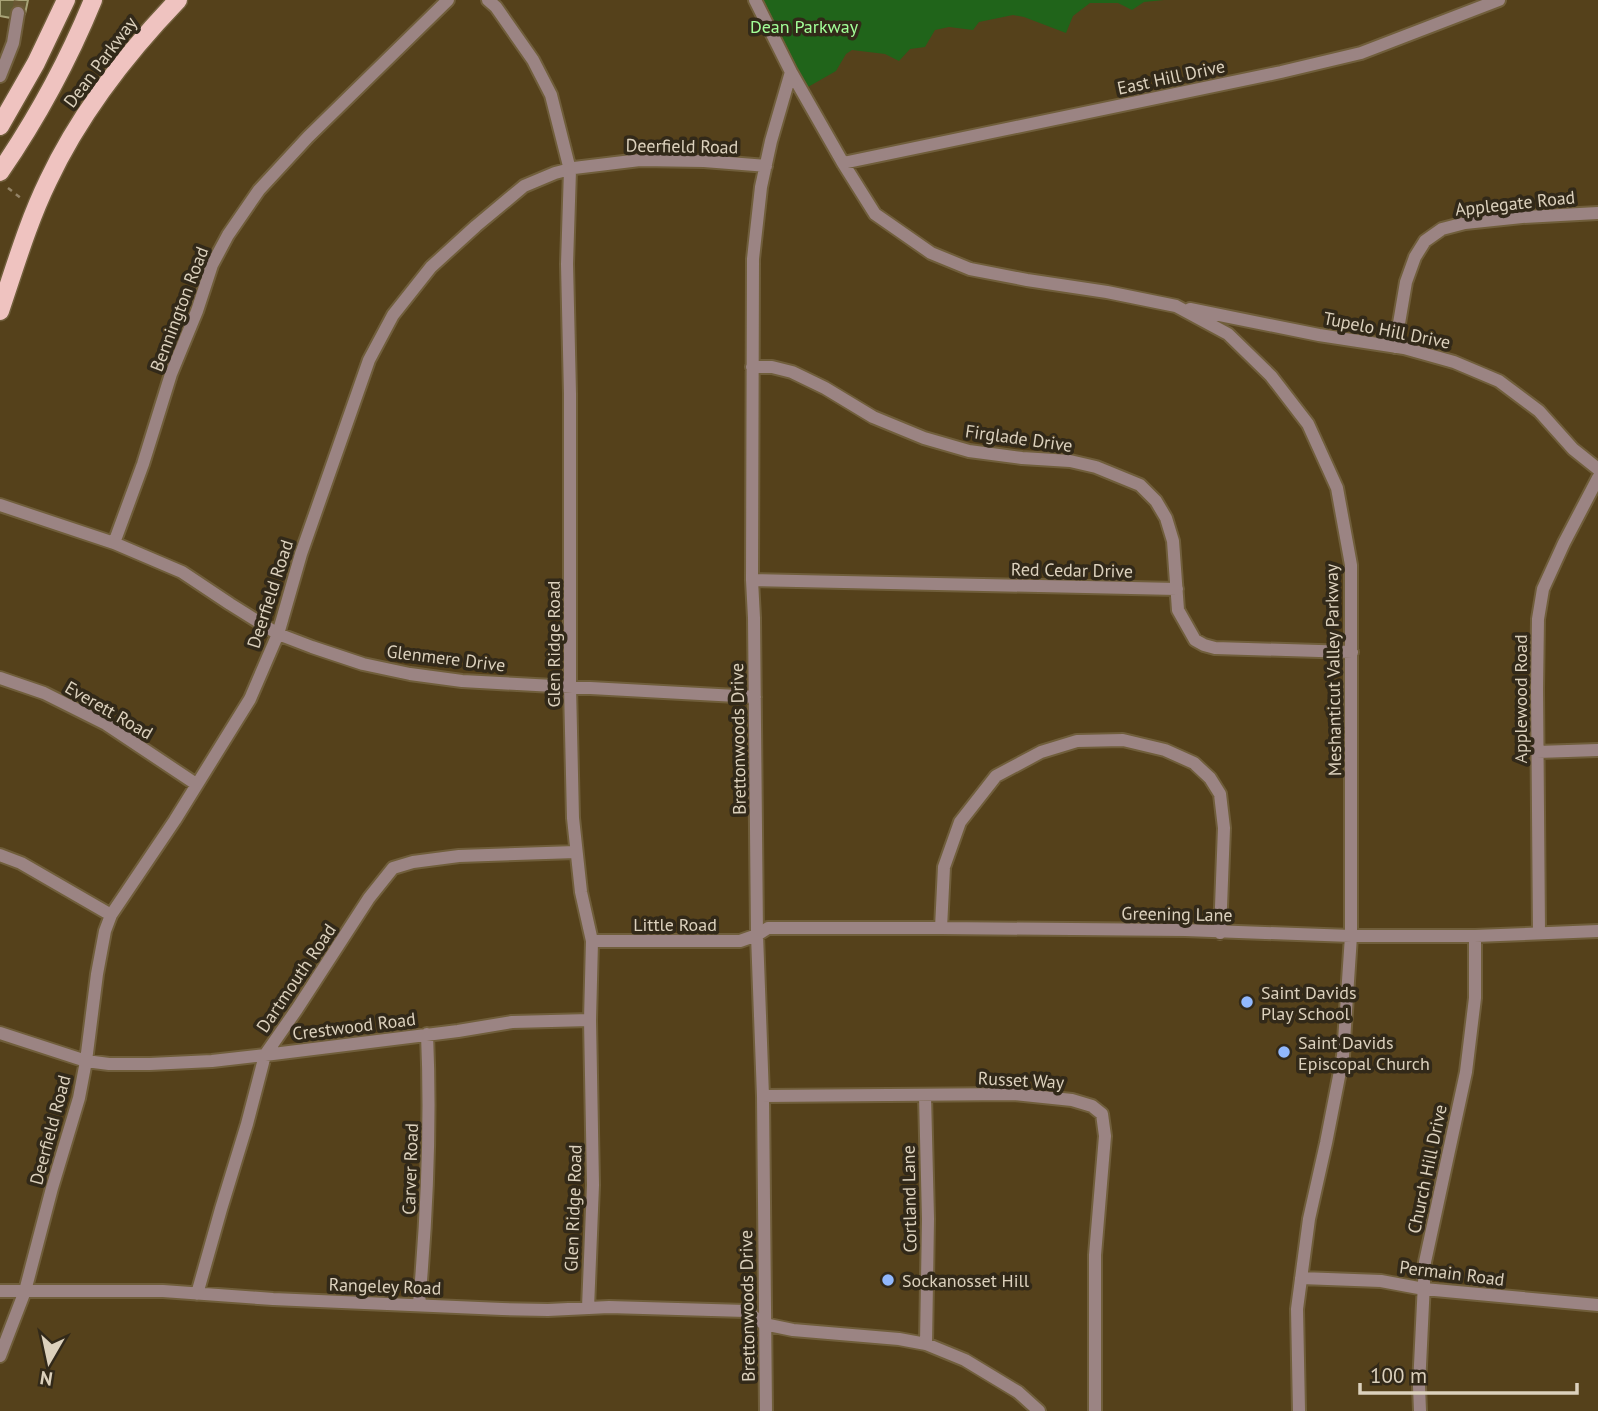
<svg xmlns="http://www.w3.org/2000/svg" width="1598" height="1411" viewBox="0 0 1598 1411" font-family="'PT Sans',sans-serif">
	<rect width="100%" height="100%" fill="#55411b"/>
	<!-- green -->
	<path fill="#20641a" d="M754,0H1164L1144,2L1132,10L1118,3H1090L1073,16L1066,33L1024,17L1013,15L979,22L973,30L949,27L935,30L925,47L910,49L899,61L885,54L852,50L846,54L836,71L801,91Z"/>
	<!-- building -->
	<path fill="#605a31" stroke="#a8a377" stroke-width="2" d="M0,0H28L25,14L13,11L11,18L0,16Z"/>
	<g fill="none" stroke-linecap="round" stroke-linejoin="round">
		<!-- minor-tunnel -->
		<path stroke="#695733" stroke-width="12" stroke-dasharray="12 6" stroke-linecap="butt" d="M18,13L20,0"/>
		<!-- minor casing -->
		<g stroke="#705e3b" stroke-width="16">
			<path id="minor" d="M488,0L496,7L533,60L551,95L570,170L567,264L570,394V687L573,818L581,892L592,941L590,1020L593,1185L588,1308
				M755,0L791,72L843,163L875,214L931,253L970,269L1027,280L1107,292L1176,306L1228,334L1271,376L1308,424L1337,488L1351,565V936L1343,1056L1326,1143L1309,1219L1297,1309L1299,1411
				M0,76L13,43L18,13
				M843,163L1281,72L1361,53L1499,0
				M1190,309L1319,335L1404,348L1454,362L1499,381L1539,411L1573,449L1598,469
				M1395,347L1406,282L1415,257L1425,241L1442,229L1465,223L1522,217L1598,213
				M752,367H772L792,372L825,388L873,417L924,438L969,451L1022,458L1070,461L1096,467L1140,485L1156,501L1166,518L1173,541L1178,610L1195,640L1204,645L1215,648L1352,652
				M0,505L114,543L182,572L230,604L278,634L312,647L363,664L410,674L462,681L755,697
				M114,543L143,464L171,374L197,311L212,265L228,235L259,190L308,137L448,0
				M752,580L1177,589
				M0,678L44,693L106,724L196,784
				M1537,752L1598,750
				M0,855L21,863L111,915
				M941,928L944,867L960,822L996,776L1041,752L1077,741L1123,740L1165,750L1194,763L1210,778L1220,794L1224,828L1220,933
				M1539,932L1537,689L1538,619L1543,589L1564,543L1598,478
				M592,941H740L757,935L768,928H941L1185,930L1351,936H1475L1598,931
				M0,1033L86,1061L109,1064H150L212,1061L265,1055L458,1031L512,1022L590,1020
				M925,1095L928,1219L926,1344
				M763,1096L1014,1094L1072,1100L1092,1106L1102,1114L1105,1136L1095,1255V1411
				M1301,1278L1381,1281L1424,1289L1598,1305
				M0,1291H163L273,1299L502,1309L548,1310L609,1307L746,1311L764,1324L793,1330L899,1339L926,1344L965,1360L1018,1392L1039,1411
				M197,1294L221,1209L247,1124L265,1055L297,1009L369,898L393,868L413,862L459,856L576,852
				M419,1304C427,1214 431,1124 427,1034
				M0,1356L25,1291L52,1188L79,1098L86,1061L97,974L105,931L111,915L175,820L250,699L278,634L301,554L369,360L393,315L431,267L476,226L524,186L555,173L574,168L640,160L704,161L766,166
				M766,1411L763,1096L757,935L754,618L752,580L753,259L761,187L771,141L791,72
				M1420,1411L1419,1386L1425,1262L1466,1072L1475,998V936"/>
		</g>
		<!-- major casing -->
		<g stroke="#705e3b" stroke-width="21">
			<path id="major" d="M0,126L36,63L66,0
				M0,172C37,118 68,61 93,0
				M0,311C15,267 28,222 48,181C80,113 126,54 178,0"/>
		</g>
		<!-- path -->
		<path stroke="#938366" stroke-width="2.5" stroke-dasharray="5 5" stroke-linecap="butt" d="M8,188L22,199"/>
		<!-- minor -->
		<use href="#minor" stroke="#9b8483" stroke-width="12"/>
		<!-- major -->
		<use href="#major" stroke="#efc3c0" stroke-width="18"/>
	</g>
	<!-- markers -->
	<g fill="#91b8fd" stroke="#322919" stroke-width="2.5">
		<circle cx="1247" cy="1002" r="7"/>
		<circle cx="1284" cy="1052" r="7"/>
		<circle cx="888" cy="1280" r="7"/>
	</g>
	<g text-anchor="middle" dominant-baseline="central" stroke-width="7" stroke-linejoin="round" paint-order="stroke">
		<!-- park labels -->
		<g font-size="18" fill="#a3ff98" stroke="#322919">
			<text x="804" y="26">Dean Parkway</text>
		</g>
		<!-- street labels -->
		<g font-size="18" fill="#dcd1bd" stroke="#322919">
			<text transform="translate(100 62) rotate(-53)">Dean Parkway</text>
			<text transform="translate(1171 77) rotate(-12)">East Hill Drive</text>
			<text transform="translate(682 146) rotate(1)">Deerfield Road</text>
			<text transform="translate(1515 203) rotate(-6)">Applegate Road</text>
			<text transform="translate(179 309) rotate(-69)">Bennington Road</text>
			<text transform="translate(1387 330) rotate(11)">Tupelo Hill Drive</text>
			<text transform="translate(1019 438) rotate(8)">Firglade Drive</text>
			<text transform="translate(1072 570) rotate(1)">Red Cedar Drive</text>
			<text transform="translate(270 594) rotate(-72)">Deerfield Road</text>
			<text transform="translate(553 644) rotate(-90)">Glen Ridge Road</text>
			<text transform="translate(446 658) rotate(7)">Glenmere Drive</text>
			<text transform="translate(1333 670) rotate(-91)">Meshanticut Valley Parkway</text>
			<text transform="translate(1520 699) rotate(-90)">Applewood Road</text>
			<text transform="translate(109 710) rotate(30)">Everett Road</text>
			<text transform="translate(738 739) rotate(-91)">Brettonwoods Drive</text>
			<text transform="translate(1177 914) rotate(1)">Greening Lane</text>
			<text x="675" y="924">Little Road</text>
			<text transform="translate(296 978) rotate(-56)">Dartmouth Road</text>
			<text transform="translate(354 1026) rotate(-7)">Crestwood Road</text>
			<text transform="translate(1021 1080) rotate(3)">Russet Way</text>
			<text transform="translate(50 1130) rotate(-75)">Deerfield Road</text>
			<text transform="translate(410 1169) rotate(-88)">Carver Road</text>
			<text transform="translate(1427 1169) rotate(-78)">Church Hill Drive</text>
			<text transform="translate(909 1199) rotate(-91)">Cortland Lane</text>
			<text transform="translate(573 1208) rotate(-88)">Glen Ridge Road</text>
			<text transform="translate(1452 1273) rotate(7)">Permain Road</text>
			<text transform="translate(385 1286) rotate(2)">Rangeley Road</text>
			<text transform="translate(747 1306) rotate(-91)">Brettonwoods Drive</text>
		</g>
		<!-- poi labels -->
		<g font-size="18" fill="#dcd1bd" stroke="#322919" text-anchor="start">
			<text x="1261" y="992">Saint Davids<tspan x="1261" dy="21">Play School</tspan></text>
			<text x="1298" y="1042">Saint Davids<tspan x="1298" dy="21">Episcopal Church</tspan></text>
			<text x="902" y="1280">Sockanosset Hill</text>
		</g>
	</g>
	<!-- north arrow -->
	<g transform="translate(49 1362) rotate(189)" stroke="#322919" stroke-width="5" paint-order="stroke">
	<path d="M0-5L12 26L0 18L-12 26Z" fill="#dcd1bd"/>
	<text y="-10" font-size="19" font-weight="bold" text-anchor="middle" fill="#dcd1bd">N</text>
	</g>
	<!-- scale -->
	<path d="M1360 1383v10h217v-10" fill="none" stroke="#dcd1bd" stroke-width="3.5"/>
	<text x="1370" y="1383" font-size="21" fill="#dcd1bd" stroke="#322919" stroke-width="5" paint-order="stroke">100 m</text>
</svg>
